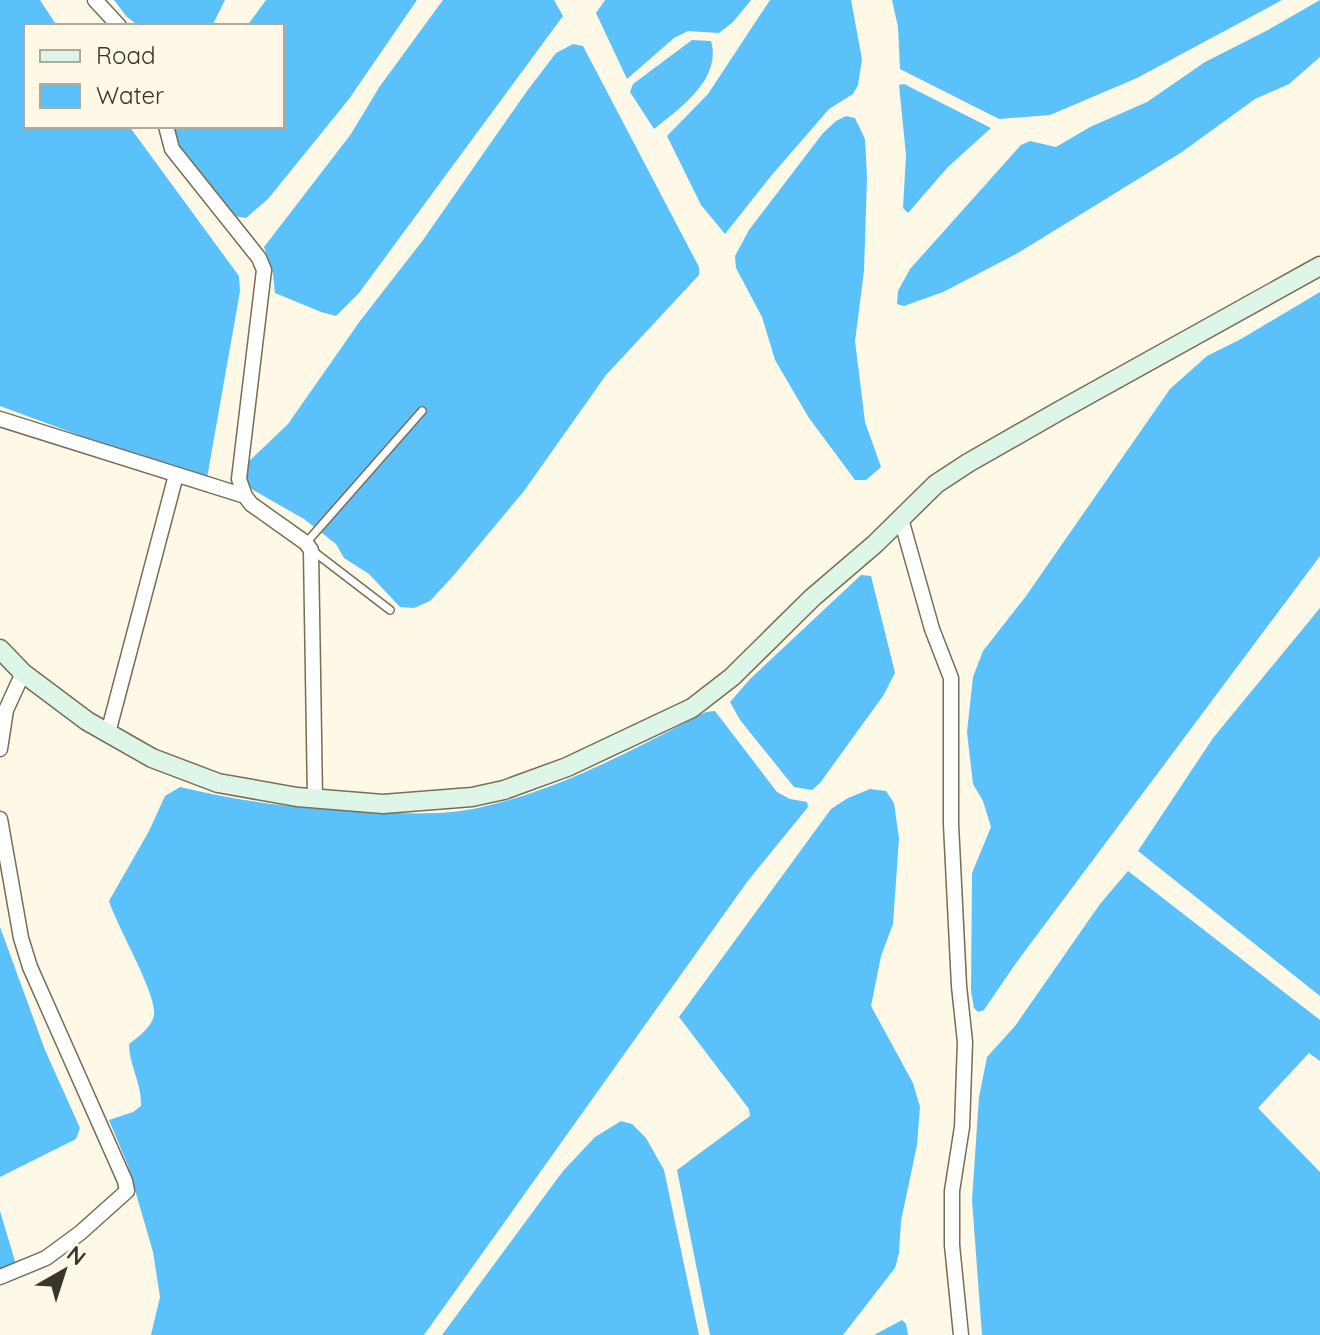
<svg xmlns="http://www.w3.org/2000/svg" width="1320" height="1335" viewBox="0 0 1320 1335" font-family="Quicksand,sans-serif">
	<rect width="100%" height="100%" fill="#fef8e7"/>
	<!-- water -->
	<path fill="#5ac1fb" d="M0,0H40L57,26H26V126H129L239,276L240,291L207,478L130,454L0,406Z
		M114,0H225L212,26H139L127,17Z
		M266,0H417L349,99L268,199L246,218L234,216L174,140L173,126H282V26H247Z
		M443,0H554L563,16L359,293L336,316L321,312L275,293L273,274L264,247L351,134L380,86Z
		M605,0H751L733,22L719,33L688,31L674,38L627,79L596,13Z
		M770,0H851L862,59L858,85L853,94L829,109L771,176L725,234L701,205L667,136L708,94Z
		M892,0H1282L1137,78L1050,115L999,119L900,69L898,27Z
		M1320,0V57L1289,84L1255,99L1182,152L1018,253L943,292L904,306L897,304L898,291L910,269L1021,145L1030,141L1056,147L1090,127L1147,102L1205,62L1268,30Z
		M692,40L711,41C722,79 680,108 654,129L630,92L633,84Z
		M573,44L583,46L699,267V275L606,375L524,491L454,575L430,601L414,608L400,607L369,574L344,558L336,544L304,519L253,490L242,479L243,467L288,424L360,321L423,240L527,91L556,53Z
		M904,84L991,128L948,167L908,213L903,208L906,155L899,85Z
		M846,116L855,118L865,139L867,178L864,271L855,341L865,422L881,467L866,480H855L809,418L775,360L762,317L736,268L735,256L749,230L823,133L836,121Z
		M1320,292V556L1016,963L984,1010L978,1012L974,1008L971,991L972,873L991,827L983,801L973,784L967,732L973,677L983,651L1026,596L1170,389L1207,356L1241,339Z
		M861,575L871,576L895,673L883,696L820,783L812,790L794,787L740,720L730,702L750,679Z
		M1320,608V996L1138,851L1213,738Z
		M715,711L777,792L790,799L807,802L808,807L747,882L424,1335H151L160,1297L153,1252L128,1166L109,1120L133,1112L141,1106C142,1084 129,1065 129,1044C138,1037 152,1027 154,1015C157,994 117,927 109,901L149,831L165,796L180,787C246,803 311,810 379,812C414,814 448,815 482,807C562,789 634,749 706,712Z
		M870,789L886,791L894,803L899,838L893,924L881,956L871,1006L913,1083L920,1107L917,1145L901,1221L899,1253L895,1268L843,1335H710L677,1170L750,1116L749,1109L679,1017L831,809L848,798Z
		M1128,871L1320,1020V1061L1309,1053L1258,1108L1320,1172V1335H982L972,1200L979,1097L987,1057L1015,1026L1100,904Z
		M0,927L45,1050L80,1128L76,1139L0,1177Z
		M621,1121L632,1124L646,1138L664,1170L699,1335H442L563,1171L595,1137Z
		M0,1211L17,1268L0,1278Z
		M902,1320L906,1324L908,1335H874Z"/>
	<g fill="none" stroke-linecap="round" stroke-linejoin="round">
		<!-- lane casing -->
		<g stroke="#776e56" stroke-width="10">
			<path id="lane" d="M306,543L422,411
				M313,551L390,610"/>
		</g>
		<!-- street casing -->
		<g stroke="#776e56" stroke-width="17">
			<path id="street" d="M95,0L119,26
				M166,126L172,149L259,258L264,270L239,479L245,496L251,504L306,543L311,550L315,799
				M0,419L245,496
				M901,519L932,629L951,678V824L959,986L965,1042L962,1127L952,1191V1245L961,1335
				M108,733L176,475
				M0,749L6,710L23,673
				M0,819L21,938L30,967L125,1181L127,1191L80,1233L46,1258L0,1277"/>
		</g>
		<!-- secondary casing -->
		<g stroke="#776e56" stroke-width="21">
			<path id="secondary" d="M0,649L23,673L87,721L152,758L218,783L297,797L383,804L472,797L504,790L567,767L692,708L732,677L812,598L875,544L936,484L968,463L1059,411L1320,266"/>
		</g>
		<!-- lane -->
		<use href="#lane" stroke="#fff" stroke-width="7"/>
		<!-- street -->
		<use href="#street" stroke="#fff" stroke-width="14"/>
		<!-- secondary -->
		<use href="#secondary" stroke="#def6e7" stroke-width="18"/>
	</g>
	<!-- legend -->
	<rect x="24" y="24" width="260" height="104" fill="#fef8e7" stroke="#afaa9b" stroke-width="2"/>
	<rect x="40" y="50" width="40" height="12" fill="#def6e7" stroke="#afaa9b" stroke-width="2"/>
	<text x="96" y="64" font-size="24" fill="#39352a">Road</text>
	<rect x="40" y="84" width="40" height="24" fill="#5ac1fb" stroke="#afaa9b" stroke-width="2"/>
	<text x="96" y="104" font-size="24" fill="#39352a">Water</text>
	<!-- north arrow -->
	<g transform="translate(64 1271) rotate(39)" stroke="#fef8e7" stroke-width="6" paint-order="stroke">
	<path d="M0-6L14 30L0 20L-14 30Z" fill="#39352a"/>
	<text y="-12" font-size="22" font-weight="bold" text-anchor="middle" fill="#39352a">N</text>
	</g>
</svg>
